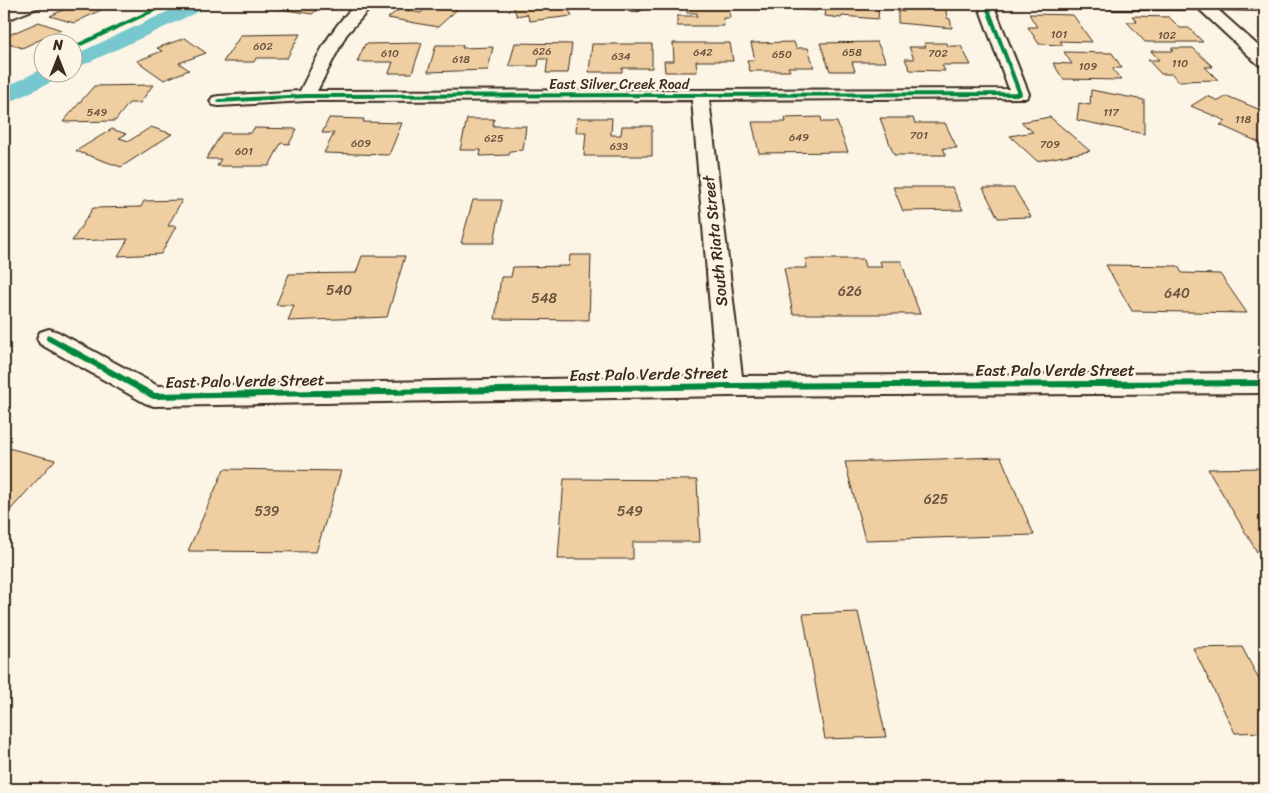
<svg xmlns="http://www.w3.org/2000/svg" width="1269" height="793" viewBox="0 0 1269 793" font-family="Sriracha,sans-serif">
	<rect width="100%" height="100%" fill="#fcf5e5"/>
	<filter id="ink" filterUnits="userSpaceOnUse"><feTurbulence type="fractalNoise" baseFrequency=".02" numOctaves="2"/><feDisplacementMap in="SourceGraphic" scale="10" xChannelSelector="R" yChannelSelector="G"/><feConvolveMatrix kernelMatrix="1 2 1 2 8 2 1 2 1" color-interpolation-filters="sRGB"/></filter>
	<g filter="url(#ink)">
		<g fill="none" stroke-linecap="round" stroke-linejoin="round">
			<!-- canal -->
			<path fill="#76c7ce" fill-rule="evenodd" d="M184,4H209L206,8L72,70V56Z
				M42,69V72H65L62,77L12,101L4,103V88Z"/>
		</g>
		<!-- building -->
		<path fill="#efcfa1" stroke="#3b2a1e" d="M76,4H93L107,7L74,23L50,16Z
			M280,4H324L312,14L274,8Z
			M419,4H463L438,27L388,18L399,9L421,13L425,9L414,7Z
			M512,4H566L572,16L530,21L527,14L517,16Z
			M687,4H721V8H729L730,18H723L724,26H677V16H697V13H687Z
			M763,4H817L816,11L763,6Z
			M827,4L879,5L878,19L842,16L841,18L825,16Z
			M904,4H945L947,18L950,19L952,28L898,23V11L904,12Z
			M1029,14L1073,15L1092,42L1060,41L1063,45L1039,44L1028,27H1037Z
			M1132,16L1169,17L1180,28H1189L1203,42H1145L1127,22H1137Z
			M39,22L61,30L22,48L4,41V37Z
			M300,34L287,58H256L254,62H223L241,35Z
			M185,38L206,53L179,63L189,70L164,80L137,61L162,51L157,48Z
			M794,42L796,48H808L814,67H788L790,71H750L747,60H755L751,43Z
			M877,42L886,62H852L855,71H830L820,43Z
			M422,43L412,73H389L393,62H357L365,44Z
			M515,43L572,44L568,73H546L548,59H539L538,66H509Z
			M673,43H730L733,61H696L697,72H665L664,61H674Z
			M924,43H947L948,46H961L971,65H942L945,71L910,70L905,59H914L909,47H926Z
			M592,44H652V68H622V72H589Z
			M436,45H463L462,48L493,47L488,70L428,72Z
			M1171,48H1193L1213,67H1205L1218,80L1178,81L1172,74H1161L1148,60H1159L1151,51H1174Z
			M1064,52L1112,53L1122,68H1112L1121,80L1063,79L1053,63L1072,64Z
			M153,85L140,103H129L115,121L63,122L94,86Z
			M1091,90L1144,100V134L1077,120L1079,103L1090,105Z
			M1207,96L1219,101L1227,96L1263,111L1259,114L1265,117V145L1220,125L1226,121L1191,106Z
			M821,117L822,122H837L848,152L759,153L752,122H786L785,118Z
			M1050,117L1090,151L1037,161L1010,136L1033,132L1021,122Z
			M329,118L364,119L363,122L402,123L389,155L324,153L334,133H322Z
			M577,118H612L611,135H621L622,126H652V156H584L586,132H576Z
			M880,118H913L915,123H945L957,148H943L946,155H894Z
			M467,119H494L493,126H526L523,150L510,151L509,155L480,156L481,150H460Z
			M151,127L172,134L121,167L76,151L112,129L126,134L119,138L129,141Z
			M254,128L297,129L289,144L281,143L269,166H217L221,159H206L222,133H251Z
			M893,187H952L963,210L903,211Z
			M983,188H1014L1031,217L998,218Z
			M182,200L168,226H176L161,254L118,256L128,239L72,241L93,208L141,207L144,201Z
			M473,200H502L494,243H461Z
			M570,255H591L589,320L495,319L501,277H511L513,267L569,266Z
			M362,256H405L387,317L288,321L294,305H276L289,274L356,273Z
			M805,259H863L865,267H882L880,261H901L920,314H793L784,268H807Z
			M1106,265L1178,266L1182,273L1220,274L1247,313L1132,311Z
			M4,447L55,460L4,517Z
			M1001,457L1034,535L865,540L845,462Z
			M1265,468V552H1257L1208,469Z
			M224,469L341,471L316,552L188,551Z
			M564,479L697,480L700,542H633V559H558Z
			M858,612L886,737L825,739L803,614Z
			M1242,647L1265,691V732L1235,733L1193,648Z"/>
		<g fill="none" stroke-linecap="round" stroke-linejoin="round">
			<!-- street casing -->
			<g stroke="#3b2a1e" stroke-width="4">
				<path id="street" d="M22,4H43L40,7L4,21V11Z
					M357,4H374L346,35L317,91L1009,89L978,4H993L1029,94L1026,98L709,100L742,376L1265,373V393L730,396L154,406L145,403L40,344L37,338L40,332L49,329L58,332L158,386L716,376L692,100L306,101L219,106L213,105L210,101L213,97L219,96L300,91C316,60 330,27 357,4Z
					M629,4H645C640,11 636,12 629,10L626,7Z
					M1105,4H1265V10L1217,9L1265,52V66L1259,65L1199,9H1113L1108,7Z"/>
			</g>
			<!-- street -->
			<use href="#street" fill="#fcf5e5" fill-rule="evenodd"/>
			<!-- cycleway-far1 casing -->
			<g stroke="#fcf5e5" stroke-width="5.5">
				<path id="cycleway-far1" d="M72,48L167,4
					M219,101L306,96L1020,94L986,4"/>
			</g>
			<!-- cycleway casing -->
			<g stroke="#fcf5e5" stroke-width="9">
				<path id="cycleway" d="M49,338L154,396L730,386L1265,383"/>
			</g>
			<!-- cycleway-far1 -->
			<use href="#cycleway-far1" stroke="#00873e" stroke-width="4"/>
			<!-- cycleway -->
			<use href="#cycleway" stroke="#00873e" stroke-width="6"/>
		</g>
	</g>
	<g text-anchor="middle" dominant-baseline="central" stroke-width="5" stroke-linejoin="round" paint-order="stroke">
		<!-- far-number labels -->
		<g font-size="11" fill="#68533f">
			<text x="1059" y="34">101</text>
			<text x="1167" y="35">102</text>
			<text x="263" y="46">602</text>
			<text x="542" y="51">626</text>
			<text x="703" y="52">642</text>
			<text x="852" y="52">658</text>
			<text x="390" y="53">610</text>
			<text x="938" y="53">702</text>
			<text x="782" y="54">650</text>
			<text x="621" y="56">634</text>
			<text x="461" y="59">618</text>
			<text x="1180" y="63">110</text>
			<text x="1088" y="66">109</text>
			<text x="97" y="112">549</text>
			<text x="1111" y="112">117</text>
			<text x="1243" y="119">118</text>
			<text x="919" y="135">701</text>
			<text x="799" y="137">649</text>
			<text x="494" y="138">625</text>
			<text x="361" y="143">609</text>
			<text x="1050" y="144">709</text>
			<text x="619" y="146">633</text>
			<text x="244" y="151">601</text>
		</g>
		<!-- far-street labels -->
		<g font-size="14" fill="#3b2a1e" stroke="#fcf5e5">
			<text x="619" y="84">East Silver Creek Road</text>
		</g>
		<!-- number labels -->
		<g font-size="14" fill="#68533f">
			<text x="339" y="290">540</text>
			<text x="850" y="291">626</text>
			<text x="1177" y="293">640</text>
			<text x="544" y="298">548</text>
			<text x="936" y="499">625</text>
			<text x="267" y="511">539</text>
			<text x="630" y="511">549</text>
		</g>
		<!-- street labels -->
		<g font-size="16" fill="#3b2a1e" stroke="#fcf5e5">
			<text transform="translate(715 241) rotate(-96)">South Riata Street</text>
			<text x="1055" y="370">East Palo Verde Street</text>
			<text transform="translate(649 374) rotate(-1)">East Palo Verde Street</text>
			<text transform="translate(245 381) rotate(-1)">East Palo Verde Street</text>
		</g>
	</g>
	<!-- margin -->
	<rect width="1269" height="793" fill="none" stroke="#fcf5e5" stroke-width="20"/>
	<rect x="10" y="10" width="1249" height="773" fill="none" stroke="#3b2a1e" stroke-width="2" filter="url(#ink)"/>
	<!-- north arrow -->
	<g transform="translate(58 58)"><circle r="24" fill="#fcf5e5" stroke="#afa495"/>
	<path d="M0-4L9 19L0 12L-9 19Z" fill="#3b2a1e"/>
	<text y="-8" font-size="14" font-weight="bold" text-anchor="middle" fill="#3b2a1e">N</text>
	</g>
</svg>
